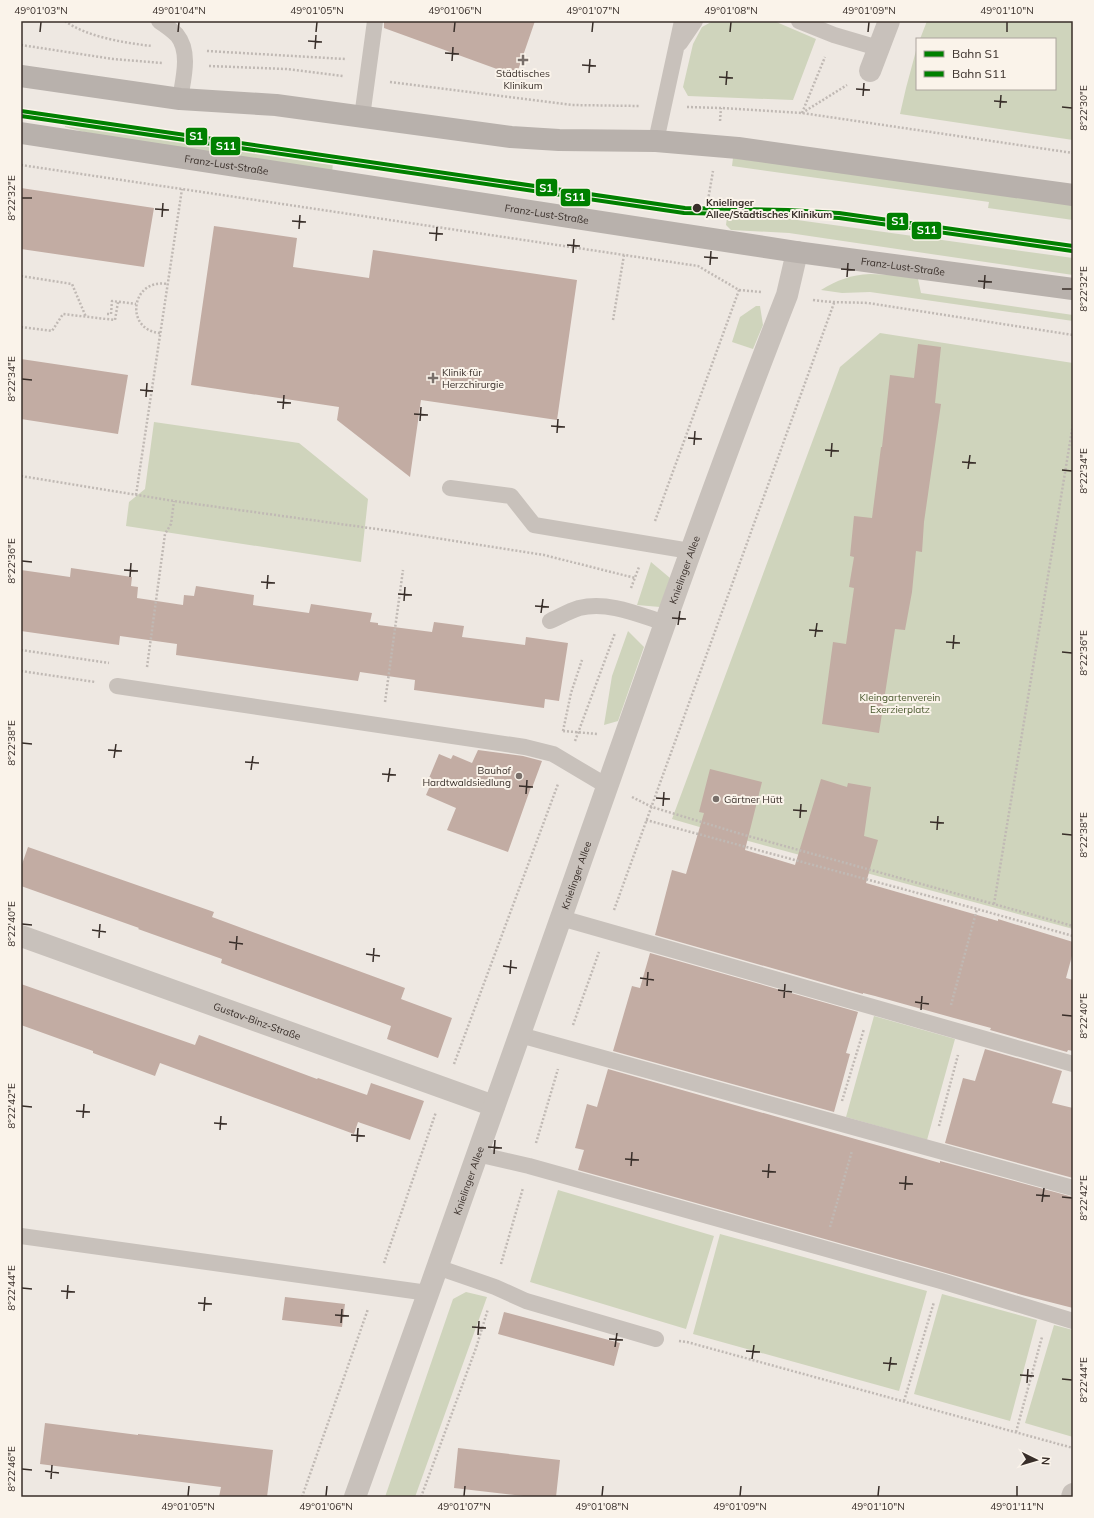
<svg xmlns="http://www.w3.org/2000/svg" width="1094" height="1518" viewBox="0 0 1094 1518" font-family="Mulish,sans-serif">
	<rect width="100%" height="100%" fill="#eee8e2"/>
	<!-- green -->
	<path fill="#cfd4bc" d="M713,21H774L816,39L793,100L688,96L683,87L693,44L702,27Z
		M927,21H1073V140L900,114L906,88L917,47V89H1055V39H920Z
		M65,124L333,163L332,173L107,138L65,127Z
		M733,158L1073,203V220L988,208L989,202L732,166Z
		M727,217L790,219L1073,258V275L789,233L731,230L726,225Z
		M870,274L894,275L918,279L921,293L1073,315V321L870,292L842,293L821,290C837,280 851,275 870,274Z
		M756,306H760L763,325L753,349L732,342L740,317Z
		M880,333L1073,363V929L741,839L672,819L840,367Z
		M154,422L299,443L368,499L361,562L126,526L129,502L145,489Z
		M651,562L670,578L660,607L637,605Z
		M628,631L644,647L618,721L604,725L612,676Z
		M874,1016L955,1039L927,1140L846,1117Z
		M558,1190L714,1236L686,1329L530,1282Z
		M720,1234L927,1291L899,1391L693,1334Z
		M466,1292L487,1297L415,1497H385L453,1299Z
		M942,1294L1037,1320L1010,1421L914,1394Z
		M1054,1325L1073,1330V1437L1025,1423Z"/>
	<!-- building -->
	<path fill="#c2aca3" d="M384,21H535L516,76L384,28Z
		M21,188L154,208L144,267L21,249Z
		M214,226L297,238L293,267L369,278L373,250L577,280L557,420L421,400L410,477L337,420L339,407L191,385Z
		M918,344L941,347L935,403L941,404L924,522L922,552L916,551L912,592L905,630L895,629L879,733L822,724L833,642L846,644L854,588L849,587L854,557L850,556L854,516L872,518L881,447H882L890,375L914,378Z
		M21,359L128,375L118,434L21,419Z
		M71,568L132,577L131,586L138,587L137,598L183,605L184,595L194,596L196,586L254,595L253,605L309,613L311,604L372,613L370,622L378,623V625L432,632L434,622L464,626L462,637L525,645L526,637L568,643L559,701L545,699L544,708L414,690L415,680L360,672L358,681L176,655L177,644L120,636L119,645L21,631V570L70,577Z
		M478,750L523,756L542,761L532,788L531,787L508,852L447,830L456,808L426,795L433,779L429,778L439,754L451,759L453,755L472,763Z
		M710,769L762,782L745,850L795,865L821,779L847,787L848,783L871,787L864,836L878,840L866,883L998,921V919L1073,942V952L1066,978L1073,980V1051L1068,1050L1067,1052L990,1030L991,1028L954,1018L875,996L863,993V994L655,935L672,870L686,874L704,813L699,812Z
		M28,847L214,912L212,917L405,988L401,999L452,1018L438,1058L387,1039L391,1026L221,963L222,959L138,929L139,928L21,886V867Z
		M650,953L858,1012L846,1053L850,1054L834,1112L613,1051L632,986L640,988Z
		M21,984L195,1045L199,1035L317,1079L318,1078L367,1095L371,1083L424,1101L410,1140L358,1122L354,1134L160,1063L155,1076L93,1053V1051L21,1025Z
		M985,1049L1062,1071L1052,1103L1073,1108V1178L945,1143L963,1078L975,1081Z
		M608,1069L940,1163V1161L1073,1197V1308L1022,1295L925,1267L578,1170L584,1150L575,1148L587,1104L597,1107Z
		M285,1297L345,1304L342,1327L282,1320Z
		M504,1312L620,1343L614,1366L498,1334Z
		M45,1423L138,1435V1434L273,1450L267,1497H219L221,1487L40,1464Z
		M458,1448L560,1460L556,1497H533L454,1488Z"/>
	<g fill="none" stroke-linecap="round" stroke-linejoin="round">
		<!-- path -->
		<path stroke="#c0b9b4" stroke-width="2.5" stroke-dasharray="2 2" stroke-linecap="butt" d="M65,21C87,37 125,43 152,46
			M21,45L113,59L162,63
			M207,51L345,59
			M209,66L286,69L343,76
			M390,82L572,105L640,106
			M687,107L721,108L802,113L1073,153
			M802,113L825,57
			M802,113L847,85
			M720,121L721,108
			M21,165L698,266L739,290L761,292
			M706,212L713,171
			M21,276L72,284L86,317
			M813,300C832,303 848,302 868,303L1073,335
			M107,314H111L112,301L136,304
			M613,320L624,255
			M21,327L52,331L63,314L115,320L118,302
			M160,333C124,330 131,278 167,284
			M21,476L174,501L391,531L544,555L635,578
			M136,495L182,189
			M655,521L739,290
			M631,588L639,567
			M21,650L109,663
			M147,667L165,534L171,524L174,501
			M21,671L95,682
			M385,702L403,570
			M563,731L598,734
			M563,731L571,693L582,660
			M575,741L615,633
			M632,797L652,807L741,834L1073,926
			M646,820L977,909L1073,936
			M994,904L1073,424
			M614,910L834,303
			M951,1005L977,909
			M573,1025L599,952
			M454,1064L558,784
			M842,1101L864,1029
			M939,1126L958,1055
			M536,1143L558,1069
			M830,1227L852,1151
			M384,1263L436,1112
			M501,1264L523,1188
			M679,1341L687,1342L1073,1448
			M904,1401L934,1302
			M1016,1432L1042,1337
			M302,1497L368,1309
			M421,1497L476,1348L488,1309"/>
		<!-- lane -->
		<path stroke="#c8c1bb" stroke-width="16" d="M159,21C165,25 172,30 177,35C191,52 183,80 180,99
			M799,21L834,35L878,48
			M680,43L695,21
			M362,117L375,21
			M656,141L682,21
			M450,488L511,496L534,525L690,551
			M550,621C559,617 569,611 579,608C608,601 637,614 665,623
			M117,686L525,747L553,754L607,786
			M561,918L1073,1064
			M520,1035L1073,1188
			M477,1154L529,1166L941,1281L1073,1321
			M21,1236L428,1293
			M437,1267L495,1287L526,1301L656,1339"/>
		<!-- street -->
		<g stroke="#c8c1bb" stroke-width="22">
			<path d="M870,71L889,21"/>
			<path id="s1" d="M21,936L494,1106"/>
			<path id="s2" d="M355,1497C423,1308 491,1118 557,929C632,717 705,504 787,295L797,252"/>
			<path d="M1072,1497L1073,1494"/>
		</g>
		<!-- secondary -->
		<g stroke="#b8b1ac" stroke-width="22">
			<path d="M21,76L180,99L276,105L511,137L559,140L656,141L738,148L1073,195"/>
			<path id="s3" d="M21,133L797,252L1073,289"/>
		</g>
		<!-- rail-1 casing -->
		<g stroke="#faf3ea" stroke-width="7">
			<path id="rail-1" d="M21,111L685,208L788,210L839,213L1073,246"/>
		</g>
		<!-- rail-2 casing -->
		<g stroke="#faf3ea" stroke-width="7">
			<path id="rail-2" d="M21,116L684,213L788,215L839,218L1072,251"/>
		</g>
		<!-- rail-1 -->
		<use href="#rail-1" stroke="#008000" stroke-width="4"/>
		<!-- rail-2 -->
		<use href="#rail-2" stroke="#008000" stroke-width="4"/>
	</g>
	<!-- ticks -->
	<path fill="none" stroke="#382e29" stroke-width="1.5" d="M40,32L41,22M178,32L179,22M316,32L317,22M454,32L455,22M592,32L593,22M730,32L731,22M868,32L869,22M1007,32V22M308,41L322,42M315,49L316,35M445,53L459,54M452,61L453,47M582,65L596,66M589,73L590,59M719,77L733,78M726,85L727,71M856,89L870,90M863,96L864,83M994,101L1007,102M1062,107L1072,108M1000,108L1001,95M22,198H32M155,209L169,210M162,217L163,203M292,221L306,222M299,229L300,215M429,233L443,234M436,241L437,227M567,245L580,246M573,253L574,239M704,257L718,258M710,265L711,251M841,269L855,270M847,277L848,263M978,281L992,282M984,289L985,275M1062,289H1072M22,379L32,380M140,390L153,391M146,397L147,383M277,402L291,403M283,409L284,395M414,414L428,415M420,421L421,407M551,426L565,427M557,433L558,419M688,438L702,439M694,445L695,431M825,450L839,451M831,457L832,443M962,462L976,463M968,469L970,455M1062,470L1072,471M22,561L32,562M124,570L138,571M130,577L131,563M261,582L275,583M267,589L268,575M398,594L412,595M404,601L405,587M535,606L549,607M541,613L543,599M672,618L686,619M678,625L680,611M809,630L823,631M815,637L817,623M946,642L960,643M953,649L954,635M1062,652L1072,653M22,743L32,744M108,750L122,751M114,758L116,744M245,762L259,763M251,770L253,756M382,774L396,775M388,782L390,768M519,786L533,787M526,794L527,780M656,798L670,799M663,806L664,792M793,810L807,811M800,818L801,804M930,822L944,823M937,830L938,816M1062,834L1072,835M22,924L32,925M92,930L106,932M99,938L100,924M229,942L243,944M236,950L237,936M366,954L380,956M373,962L374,948M503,966L517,968M510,974L511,960M640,978L654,980M647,986L648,972M778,990L792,992M784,998L785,984M915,1002L929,1004M921,1010L922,996M1062,1015L1072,1016M22,1106L32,1107M76,1111L90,1112M83,1118L84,1104M214,1123L227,1124M220,1130L221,1116M351,1135L365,1136M357,1142L358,1128M488,1147L502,1148M494,1154L495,1140M625,1159L639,1160M631,1166L632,1152M762,1171L776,1172M768,1178L769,1164M899,1183L913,1184M905,1190L906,1176M1036,1195L1050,1196M1062,1197L1072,1198M1042,1202L1044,1188M22,1288L32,1289M61,1291L75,1292M67,1299L68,1285M198,1303L212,1304M204,1311L205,1297M335,1315L349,1316M341,1323L342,1309M472,1327L486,1328M478,1335L479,1321M609,1339L623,1340M615,1347L617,1333M746,1351L760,1352M752,1359L754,1345M883,1363L897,1364M889,1371L891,1357M1020,1375L1034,1376M1062,1379L1072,1380M1027,1383L1028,1369M22,1469L32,1470M45,1471L59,1473M51,1479L52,1465M188,1496L189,1486M326,1496L327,1486M464,1496L465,1486M602,1496L603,1486M740,1496L741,1486M878,1496L879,1486M1017,1496V1486"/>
	<!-- markers -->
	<g fill="#786f6a" stroke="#faf3ea" stroke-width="1.5">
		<path d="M521 54h4v4h4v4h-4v4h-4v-4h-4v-4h4z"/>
		<path d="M431 372h4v4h4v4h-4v4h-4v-4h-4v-4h4z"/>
		<circle cx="519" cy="776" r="4"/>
		<circle cx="716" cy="799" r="4"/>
	</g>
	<circle fill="#382e29" stroke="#faf3ea" stroke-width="1.5" cx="697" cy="208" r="5"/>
	<g text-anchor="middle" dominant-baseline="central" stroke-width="4" stroke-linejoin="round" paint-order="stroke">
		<!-- poi labels -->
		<g font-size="10" fill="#382e29" stroke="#faf3ea" text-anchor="start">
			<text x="523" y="73" text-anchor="middle">Städtisches<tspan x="523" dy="12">Klinikum</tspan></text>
			<text x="442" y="372">Klinik für<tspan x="442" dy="12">Herzchirurgie</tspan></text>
			<text x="511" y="770" text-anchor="end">Bauhof<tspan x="511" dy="12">Hardtwaldsiedlung</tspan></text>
			<text x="724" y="799">Gärtner Hütt</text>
		</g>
		<!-- street labels -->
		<g font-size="10" fill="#382e29" stroke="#faf3ea">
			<text stroke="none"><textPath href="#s3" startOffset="208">Franz-Lust-Straße</textPath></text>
			<text stroke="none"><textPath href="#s3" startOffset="532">Franz-Lust-Straße</textPath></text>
			<text stroke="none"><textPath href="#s3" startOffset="892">Franz-Lust-Straße</textPath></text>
			<text stroke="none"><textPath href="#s2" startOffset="984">Knielinger Allee</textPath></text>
			<text stroke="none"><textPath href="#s2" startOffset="660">Knielinger Allee</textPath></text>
			<text stroke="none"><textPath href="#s1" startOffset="251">Gustav-Binz-Straße</textPath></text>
			<text stroke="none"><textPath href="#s2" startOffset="336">Knielinger Allee</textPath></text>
		</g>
		<!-- stop labels -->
		<g font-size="10" font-weight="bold" fill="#382e29" stroke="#faf3ea" text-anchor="start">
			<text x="706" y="202">Knielinger<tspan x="706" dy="12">Allee/Städtisches Klinikum</tspan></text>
		</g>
		<!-- park labels -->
		<g font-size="10" fill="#48572c" stroke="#faf3ea">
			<text x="900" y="697">Kleingartenverein<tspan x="900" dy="12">Exerzierplatz</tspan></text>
		</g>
	</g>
	<g stroke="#faf3ea" stroke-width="1.5">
		<rect x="185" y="127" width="23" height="19" rx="4" fill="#008000"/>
		<rect x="210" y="136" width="31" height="20" rx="4" fill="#008000"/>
		<rect x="535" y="178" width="23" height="19" rx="4" fill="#008000"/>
		<rect x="560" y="188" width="31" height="19" rx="4" fill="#008000"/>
		<rect x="886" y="212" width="23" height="19" rx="4" fill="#008000"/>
		<rect x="911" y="221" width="31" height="19" rx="4" fill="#008000"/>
	</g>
	<g font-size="11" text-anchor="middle" font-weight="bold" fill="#fff">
		<text x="196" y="140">S1</text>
		<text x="226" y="150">S11</text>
		<text x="546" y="192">S1</text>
		<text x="575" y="201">S11</text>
		<text x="898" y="225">S1</text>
		<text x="927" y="234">S11</text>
	</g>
	<!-- border -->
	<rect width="1094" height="1518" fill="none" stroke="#faf3ea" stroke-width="44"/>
	<!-- legend -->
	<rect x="916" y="38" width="140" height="52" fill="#faf3ea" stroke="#aca49d"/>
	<rect x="924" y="51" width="20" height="6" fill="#008000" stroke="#aca49d"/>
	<text x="952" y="58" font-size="12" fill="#382e29">Bahn S1</text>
	<rect x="924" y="71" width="20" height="6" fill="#008000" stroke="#aca49d"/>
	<text x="952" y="78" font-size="12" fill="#382e29">Bahn S11</text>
	<!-- north arrow -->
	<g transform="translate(1036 1460) rotate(95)" stroke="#faf3ea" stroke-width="3" paint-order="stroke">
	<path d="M0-3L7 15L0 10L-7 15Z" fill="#382e29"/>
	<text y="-6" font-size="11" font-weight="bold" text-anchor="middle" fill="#382e29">N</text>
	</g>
	<rect x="22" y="22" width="1050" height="1474" fill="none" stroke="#382e29" stroke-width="1.5"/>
	<g font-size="10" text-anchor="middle" fill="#382e29">
		<text x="41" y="14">49°01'03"N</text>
		<text x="179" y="14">49°01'04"N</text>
		<text x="317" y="14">49°01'05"N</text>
		<text x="455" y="14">49°01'06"N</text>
		<text x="593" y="14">49°01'07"N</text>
		<text x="731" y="14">49°01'08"N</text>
		<text x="869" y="14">49°01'09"N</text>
		<text x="1007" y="14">49°01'10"N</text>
		<text transform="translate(1083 108) rotate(-90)" y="4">8°22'30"E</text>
		<text transform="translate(11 198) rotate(-90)" y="4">8°22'32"E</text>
		<text transform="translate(1083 289) rotate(-90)" y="4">8°22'32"E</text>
		<text transform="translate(11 379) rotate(-90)" y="4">8°22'34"E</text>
		<text transform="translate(1083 471) rotate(-90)" y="4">8°22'34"E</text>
		<text transform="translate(11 561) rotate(-90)" y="4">8°22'36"E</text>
		<text transform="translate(1083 653) rotate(-90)" y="4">8°22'36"E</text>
		<text transform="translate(11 743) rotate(-90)" y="4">8°22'38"E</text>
		<text transform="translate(1083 835) rotate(-90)" y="4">8°22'38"E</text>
		<text transform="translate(11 924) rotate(-90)" y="4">8°22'40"E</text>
		<text transform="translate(1083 1016) rotate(-90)" y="4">8°22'40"E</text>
		<text transform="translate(11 1106) rotate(-90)" y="4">8°22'42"E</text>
		<text transform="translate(1083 1198) rotate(-90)" y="4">8°22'42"E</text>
		<text transform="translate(11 1288) rotate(-90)" y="4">8°22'44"E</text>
		<text transform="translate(1083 1380) rotate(-90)" y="4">8°22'44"E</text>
		<text transform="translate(11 1469) rotate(-90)" y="4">8°22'46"E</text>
		<text x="188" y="1510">49°01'05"N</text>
		<text x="326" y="1510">49°01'06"N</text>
		<text x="464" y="1510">49°01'07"N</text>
		<text x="602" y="1510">49°01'08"N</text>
		<text x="740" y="1510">49°01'09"N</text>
		<text x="878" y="1510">49°01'10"N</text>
		<text x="1017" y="1510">49°01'11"N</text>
	</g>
</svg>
